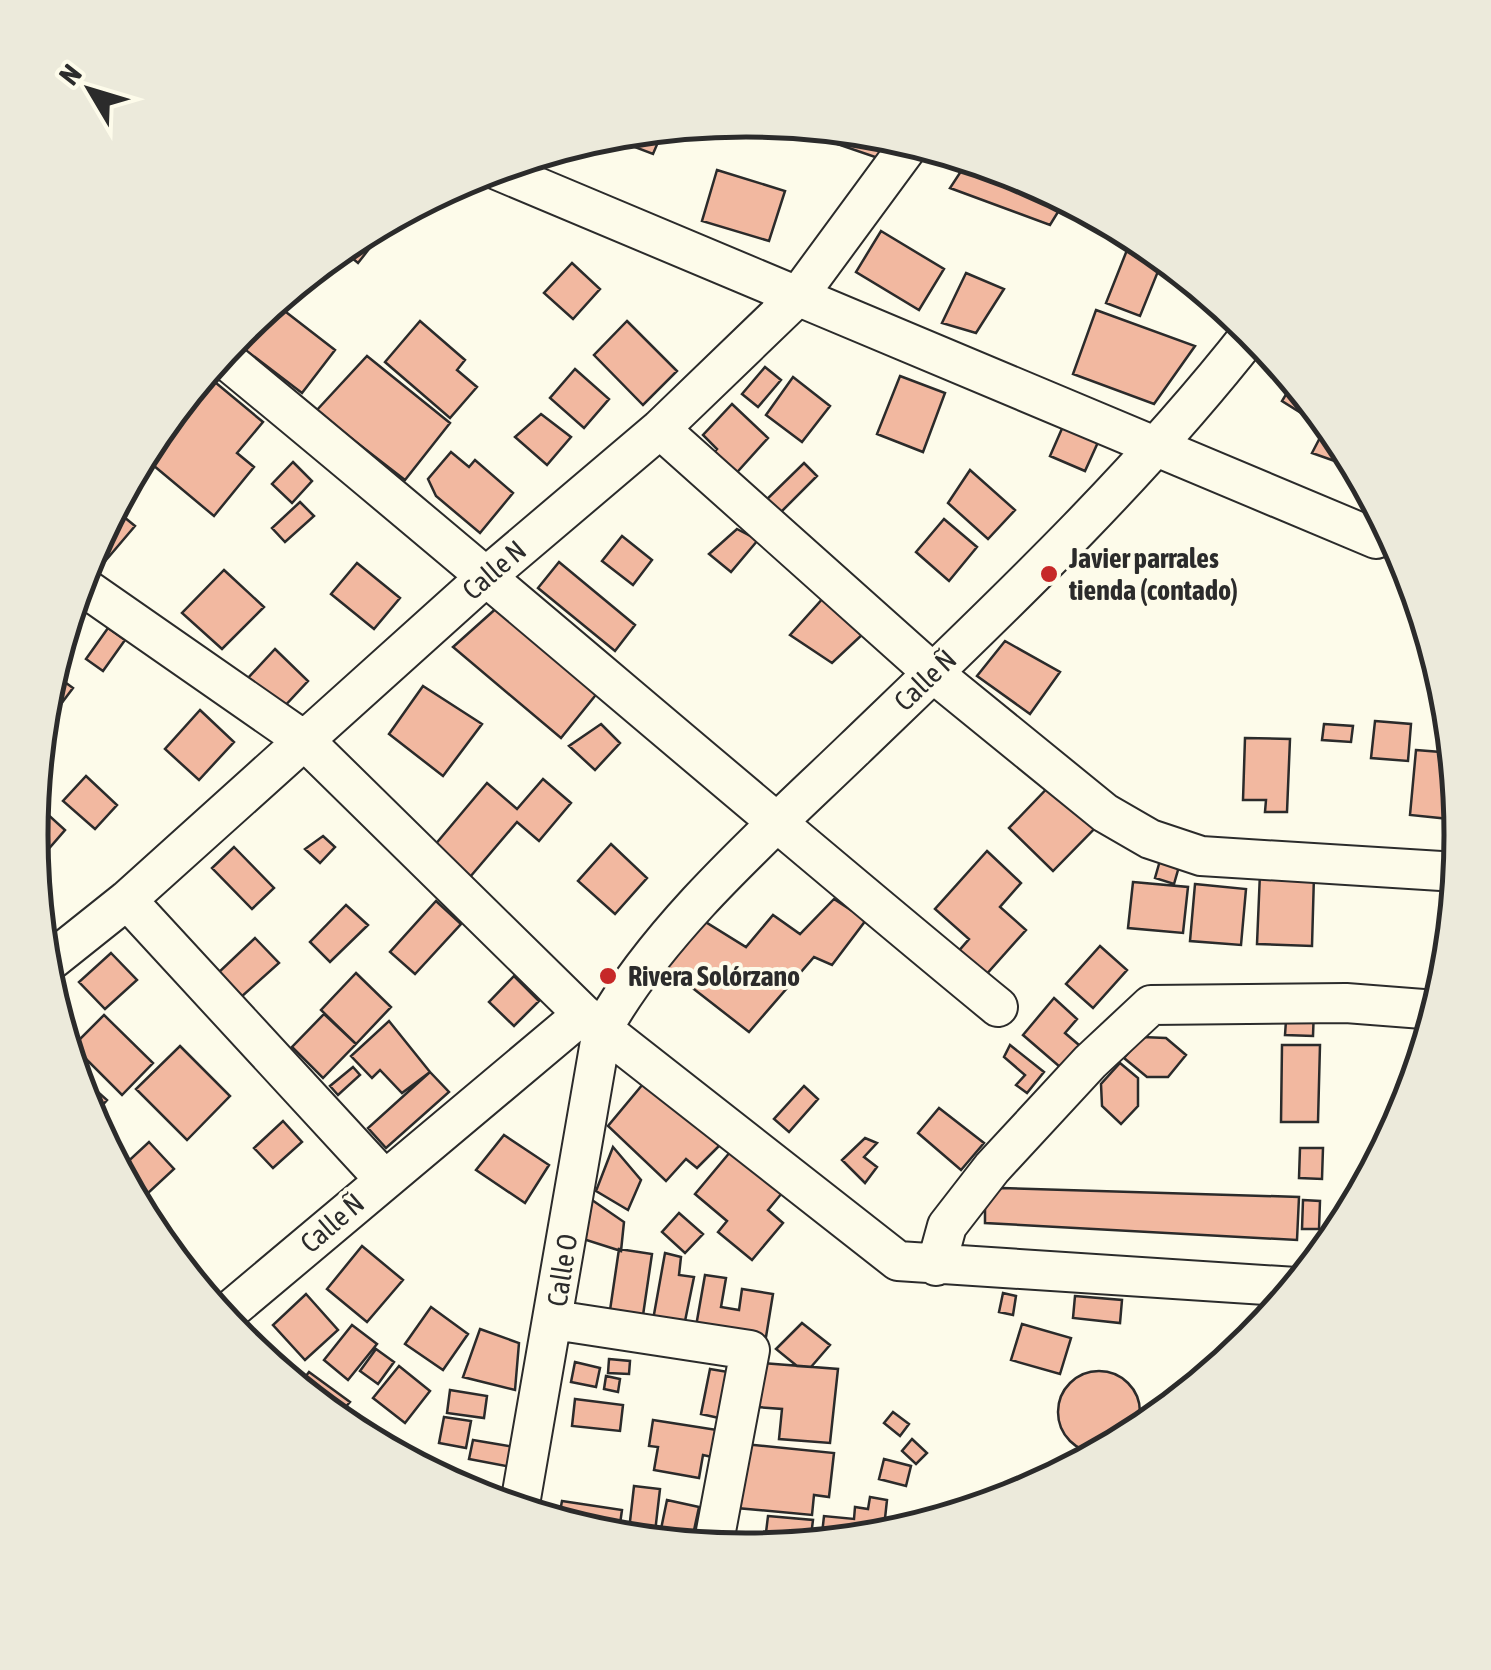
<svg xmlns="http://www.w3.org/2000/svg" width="1491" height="1670" viewBox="0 0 1491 1670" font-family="'Asap Condensed',sans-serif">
	<rect width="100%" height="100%" fill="#fdfbea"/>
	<!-- building -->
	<path fill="#f2b8a0" stroke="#2b2b2b" stroke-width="2.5" d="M773,122L886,133L891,135L878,158Z
		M664,128L653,154L611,138L613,132Z
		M969,159L1020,174L1066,199L1050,225L950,188Z
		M717,170L785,191L769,241L702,221Z
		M881,231L944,269L919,310L856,272Z
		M355,236L369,249L358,263L339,247Z
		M1129,245L1163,259L1140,316L1106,303Z
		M572,263L600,289L573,319L544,293Z
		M966,273L1004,289L976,333L942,323Z
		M273,302L335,350L302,393L239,345Z
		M1096,310L1195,346L1154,404L1073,374Z
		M420,321L465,360L457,370L477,387L450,418L385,362Z
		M627,321L677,371L643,405L594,355Z
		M367,356L450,423L405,480L316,411Z
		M765,367L781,380L758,407L742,394Z
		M575,369L609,399L584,428L550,398Z
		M204,373L263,422L237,453L254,467L214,516L141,455Z
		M900,376L945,393L923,452L877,434Z
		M793,377L830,406L802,442L766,415Z
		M1294,381L1341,438L1351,458L1346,465L1312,453L1325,428L1282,401Z
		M732,404L768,438L731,479L709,458L717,449L703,435Z
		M541,414L571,437L547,465L515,437Z
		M1064,424L1099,440L1085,471L1050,456Z
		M451,452L469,467L475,460L513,493L480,533L436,496L428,479Z
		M293,462L312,481L292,503L272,484Z
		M804,463L817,476L776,517L763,503Z
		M970,470L1015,510L988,539L948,503Z
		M300,502L314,516L285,542L272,528Z
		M113,508L135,526L101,566L88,555Z
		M944,519L977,547L949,581L916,552Z
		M737,529L758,540L731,572L709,554Z
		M622,536L652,560L633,585L602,561Z
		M559,562L635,625L615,651L538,588Z
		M357,563L400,598L374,629L331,594Z
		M224,570L264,607L222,649L182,613Z
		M825,596L865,632L832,663L790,635Z
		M500,605L603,686L561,738L453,647Z
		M108,628L125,640L103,671L86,659Z
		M1005,641L1060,672L1030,714L977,676Z
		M275,649L308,681L281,710L248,678Z
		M51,672L73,688L46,724L41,720Z
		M423,686L482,724L443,776L389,734Z
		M200,710L234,742L199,780L165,749Z
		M1375,721L1411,724L1408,761L1371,758Z
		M601,724L620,743L595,770L569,746Z
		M1324,724L1353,726L1351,742L1322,740Z
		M1245,738L1290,739L1287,812H1265L1266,800H1243Z
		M1416,750L1453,753L1450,819L1410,815Z
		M86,776L117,805L95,829L63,801Z
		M1058,777L1102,821L1053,871L1009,828Z
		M543,779L571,803L539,841L517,822L470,877L434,846L487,783L517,809Z
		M33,801L65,830L33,867L30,835Z
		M323,836L335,847L320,863L305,849Z
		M611,844L647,878L615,914L578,881Z
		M234,847L274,888L252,909L212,868Z
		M987,851L1021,883L1000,907L1026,930L984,977L957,953L969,939L935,909Z
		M1161,857L1180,863L1174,884L1155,878Z
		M1260,873L1314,875L1312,946L1257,944Z
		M1133,882L1188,887L1183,933L1128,928Z
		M1195,884L1246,889L1241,945L1190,941Z
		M834,899L866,920L832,965L814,957L749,1032L663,965L699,918L746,947L773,915L800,934Z
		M436,901L461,924L415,974L390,952Z
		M346,905L368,925L330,962L310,942Z
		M255,938L279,963L240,998L218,973Z
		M1100,946L1127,970L1093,1008L1066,984Z
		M111,953L137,980L105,1009L79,982Z
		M356,973L391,1007L356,1044L321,1010Z
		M514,976L539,1001L514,1026L489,1002Z
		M1054,998L1077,1019L1065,1033L1079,1045L1060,1067L1023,1035Z
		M1287,1006L1314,1008L1313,1036L1285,1035Z
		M324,1014L356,1044L323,1078L292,1047Z
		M104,1015L153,1063L122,1095L73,1046Z
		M389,1021L430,1072L402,1093L380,1070L372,1078L351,1056Z
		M1142,1037L1166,1038L1186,1055L1168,1077H1147L1124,1058Z
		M1010,1045L1044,1072L1027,1093L1016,1085L1025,1075L1004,1057Z
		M1282,1045H1320L1318,1122H1281Z
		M180,1046L230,1096L187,1140L136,1089Z
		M1120,1063L1138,1078V1106L1121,1124L1102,1106L1101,1084Z
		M353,1067L360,1075L338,1095L330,1086Z
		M430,1072L449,1092L386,1148L368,1128Z
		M80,1076L107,1100L90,1119L76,1081Z
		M648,1078L723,1142L697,1168L686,1159L666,1181L608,1126Z
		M804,1086L818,1099L789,1132L774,1119Z
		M939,1108L984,1143L961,1170L918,1133Z
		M283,1121L302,1142L273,1168L254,1148Z
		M504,1135L549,1165L525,1203L476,1170Z
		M865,1138L877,1143L864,1157L877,1167L865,1183L842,1160Z
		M149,1142L174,1169L147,1194L122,1167Z
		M613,1147L641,1180L628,1210L596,1191Z
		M1300,1148H1323L1322,1179L1299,1178Z
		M731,1151L782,1193L768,1210L783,1223L752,1260L718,1232L727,1221L695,1194Z
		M1001,1188L1299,1197L1297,1240L985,1223V1204Z
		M592,1200L624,1222L621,1251L580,1238Z
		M1303,1200L1320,1201L1319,1229H1302Z
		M679,1213L703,1234L685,1253L662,1232Z
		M362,1246L403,1280L367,1322L327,1289Z
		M619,1249L652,1254L642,1322L609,1317Z
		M665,1253L681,1257L679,1275L694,1277L684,1326L653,1320Z
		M705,1275L726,1278L721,1307L739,1310L742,1289L773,1294L765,1343L695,1332Z
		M1003,1293L1016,1296L1013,1315L999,1312Z
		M306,1294L338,1330L305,1360L273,1325Z
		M1075,1296L1122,1300L1120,1323L1073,1318Z
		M431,1307L468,1334L443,1370L405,1344Z
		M802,1323L830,1345L811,1367L797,1366L776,1349Z
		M1022,1324L1071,1338L1060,1374L1011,1360Z
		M352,1325L377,1344L348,1380L324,1360Z
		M480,1329L519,1343L515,1390L463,1377Z
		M376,1349L394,1362L378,1384L360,1371Z
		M609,1359L630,1361L629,1374L608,1373Z
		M575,1362L600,1368L596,1387L571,1382Z
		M762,1363L838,1369L830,1443L779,1439L782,1409L757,1407Z
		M399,1366L430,1391L405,1423L373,1398Z
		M710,1369L728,1372L719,1418L701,1414Z
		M1058 1412a41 41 0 1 1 82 0a41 41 0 1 1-82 0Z
		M309,1372L350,1402L335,1419L297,1388Z
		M606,1376L620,1379L618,1392L604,1389Z
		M450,1390L487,1396L484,1418L447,1413Z
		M575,1399L623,1405L620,1431L572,1426Z
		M893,1412L909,1424L900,1436L884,1423Z
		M344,1417L372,1442L339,1422Z
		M444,1417L471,1421L466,1448L439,1443Z
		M653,1420L717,1430L712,1457L703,1455L699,1478L654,1470L658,1447L649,1446Z
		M912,1439L927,1453L916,1464L902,1451Z
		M473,1440L515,1447L511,1467L469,1459Z
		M744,1444L834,1453L829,1497L814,1495L812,1515L737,1508Z
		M394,1453L427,1458L425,1471L393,1454Z
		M884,1459L911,1466L906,1486L879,1479Z
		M442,1480L500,1489L497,1504L471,1496Z
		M634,1486L660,1489L654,1541L628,1539Z
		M870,1497L887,1500L883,1537L821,1543L824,1516L854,1519L855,1507L868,1509Z
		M667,1500L699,1507L693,1535L661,1529Z
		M562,1501L622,1510L618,1538L558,1522Z
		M768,1516L813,1520L810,1544L764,1549Z"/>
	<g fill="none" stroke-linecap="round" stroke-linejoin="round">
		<!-- minor casing -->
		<g stroke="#2b2b2b" stroke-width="42">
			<path id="minor" d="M492,168L1376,539
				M219,354C481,569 737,792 998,1007
				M660,429L933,673L1105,813L1150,839L1201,856L1457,872
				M78,583L305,741L583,1014L898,1261L1296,1287
				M127,900L384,1179
				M43,967L127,900L488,575L660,429L798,296L912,141
				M936,1266L947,1226L992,1168L1090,1062L1151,1005L1346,1003L1436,1010
				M221,1318L583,1014
				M554,1320L750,1350L713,1547
				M519,1510L602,1030C659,927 769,831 855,748C993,615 1134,483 1253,331"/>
		</g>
		<!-- minor -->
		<use href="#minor" stroke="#fdfbea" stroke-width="38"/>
	</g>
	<!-- markers -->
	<g fill="#c62828" stroke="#fdfbea" stroke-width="4">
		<circle cx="1049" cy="574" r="10"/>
		<circle cx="608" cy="976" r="10"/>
	</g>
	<g text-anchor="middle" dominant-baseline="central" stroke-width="8" stroke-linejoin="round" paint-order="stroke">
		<!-- poi labels -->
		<g font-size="28" font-weight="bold" fill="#2b2b2b" stroke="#fdfbea" text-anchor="start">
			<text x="1069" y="558">Javier parrales<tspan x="1069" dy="32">tienda (contado)</tspan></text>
			<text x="628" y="976">Rivera Solórzano</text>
		</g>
		<!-- street labels -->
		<g font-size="28" fill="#2b2b2b" stroke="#fdfbea">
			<text transform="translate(494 570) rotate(-41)">Calle N</text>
			<text transform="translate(925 680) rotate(-44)">Calle Ñ</text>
			<text transform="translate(332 1223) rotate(-41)">Calle Ñ</text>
			<text transform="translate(562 1270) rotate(-81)">Calle O</text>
		</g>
	</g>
	<!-- crop -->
	<path d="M0 0H1491V1670H0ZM48 835a698 698 0 1 1 1396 0a698 698 0 1 1-1396 0Z" fill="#eceadb" fill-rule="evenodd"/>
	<path fill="none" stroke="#2b2b2b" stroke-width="5" d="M48 835a698 698 0 1 1 1396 0a698 698 0 1 1-1396 0Z"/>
	<!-- north arrow -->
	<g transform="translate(90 90) rotate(308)" stroke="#fdfbea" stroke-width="8" paint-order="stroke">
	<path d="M0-8L18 38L0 25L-18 38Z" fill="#2b2b2b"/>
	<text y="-15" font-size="28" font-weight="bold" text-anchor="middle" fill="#2b2b2b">N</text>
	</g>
</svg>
